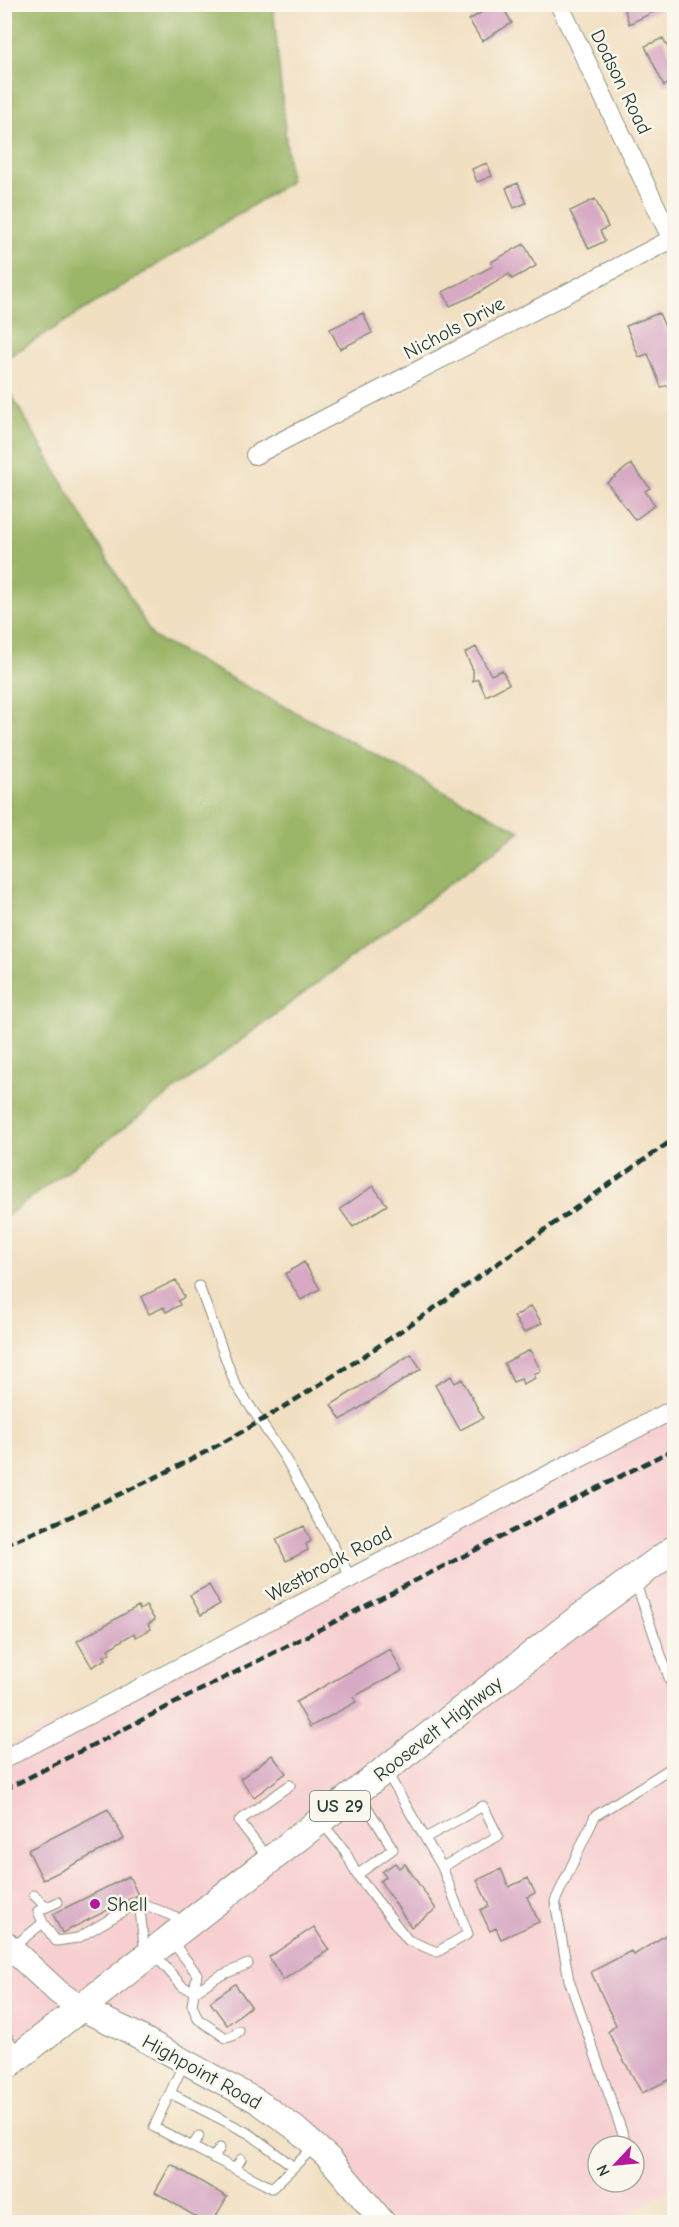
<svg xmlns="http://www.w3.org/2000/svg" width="679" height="2227" viewBox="0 0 679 2227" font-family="'Comic Neue',sans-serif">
	<rect width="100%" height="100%" fill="#fbf7ec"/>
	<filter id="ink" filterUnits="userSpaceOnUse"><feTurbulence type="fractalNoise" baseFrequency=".0167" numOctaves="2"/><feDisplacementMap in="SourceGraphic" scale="12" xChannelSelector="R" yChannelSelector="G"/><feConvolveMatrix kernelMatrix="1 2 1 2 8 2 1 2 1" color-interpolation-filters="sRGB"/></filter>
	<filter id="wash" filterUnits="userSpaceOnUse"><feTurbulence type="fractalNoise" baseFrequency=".008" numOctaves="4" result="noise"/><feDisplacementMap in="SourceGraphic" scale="24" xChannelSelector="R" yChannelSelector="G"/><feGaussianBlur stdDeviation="1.35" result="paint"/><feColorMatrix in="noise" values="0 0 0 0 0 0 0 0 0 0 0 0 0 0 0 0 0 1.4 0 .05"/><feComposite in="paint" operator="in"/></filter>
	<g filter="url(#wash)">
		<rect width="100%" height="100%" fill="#f1dfc1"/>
		<!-- built -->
		<path fill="#f7cfd0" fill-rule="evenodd" d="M674,1400V2187L615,2222H369L268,2104L92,2010L5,2063V1748ZM598,2146H634V2182H598Z"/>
		<!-- forest -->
		<path fill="#9bb668" stroke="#5d7a4e" stroke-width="1.5" d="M5,4L273,5L290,182L5,359Z
			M5,384L153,637L520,831L5,1217Z"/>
		<g id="blocks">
			<!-- building -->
			<path fill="#d7a9c4" d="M495,4H501L512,23L482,41L469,20Z
				M623,4H670L629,24Z
				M663,38L675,62V80L664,86L645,46Z
				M487,163L492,176L477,182L472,169Z
				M518,183L526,203L514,208L506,188Z
				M595,199L608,227L600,231L605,241L589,249L570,211Z
				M524,244L536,266L512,279L509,274L475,295L450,306L443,292L493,266L491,262Z
				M363,313L372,333L340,349L330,329Z
				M659,313L675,350V384L661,387L648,354L639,357L626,326Z
				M631,464L650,488L645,491L655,505L635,520L607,483Z
				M476,647L491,675L502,670L509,684L486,696L478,679L473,681V670L465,653Z
				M373,1186L387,1205L353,1227L340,1209Z
				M304,1262L320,1289L301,1300L285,1274Z
				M176,1280L184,1297L178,1301L180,1305L166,1312L164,1307L149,1314L141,1297Z
				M531,1306L542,1323L524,1333L514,1317Z
				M530,1350L541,1371L534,1374L535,1378L523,1384L521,1379L513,1382L504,1363Z
				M411,1354L421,1369L341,1420L331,1405Z
				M451,1376L455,1383L462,1379L483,1418L460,1430L435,1385Z
				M304,1526L311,1541L306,1544L308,1550L286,1561L276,1539Z
				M209,1585L220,1604L201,1615L190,1595Z
				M138,1606L140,1610L146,1606L155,1620L148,1624L151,1629L136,1637L134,1633L108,1649L110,1653L104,1656L106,1659L92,1667L77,1641Z
				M390,1649L402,1671L353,1697L356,1702L310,1727L296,1702Z
				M272,1755L286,1773L254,1797L240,1779Z
				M108,1809L124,1839L43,1880L28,1850Z
				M395,1863L399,1868L405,1864L436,1909L411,1927L380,1881L386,1877L382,1872Z
				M501,1869L509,1887L528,1878L535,1893L527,1897L539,1922L501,1939L496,1928L490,1931L480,1910L489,1906L477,1880Z
				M129,1876L138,1895L62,1933L53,1914Z
				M314,1927L329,1950L283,1980L269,1957Z
				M675,1929V2077L642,2093L608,2032L616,2025L591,1972L631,1951L634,1955Z
				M235,1984L251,2006L227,2025L210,2002Z
				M171,2164L227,2197L212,2223H206L155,2192Z"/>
		</g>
	</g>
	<g filter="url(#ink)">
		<use href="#blocks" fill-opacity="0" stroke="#888e7a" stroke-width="1.5"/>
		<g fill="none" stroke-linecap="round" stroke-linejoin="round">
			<!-- lane casing -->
			<g stroke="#888e7a" stroke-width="11">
				<path id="lane" d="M199,1286L235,1384L285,1458L351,1578
					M635,1581L674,1692
					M322,1823L345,1851L357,1875L408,1940L437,1952L468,1934L442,1867L387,1773
					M427,1837L483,1806L498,1836L442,1867
					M267,1857L239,1821L290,1785
					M357,1875L393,1849L359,1794
					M34,1895L46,1907
					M58,1902L38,1911L43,1923L56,1941L78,1938L139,1902
					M139,1902L145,1953
					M139,1902L184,1921
					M171,1940L197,1974L192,2005L198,2019L226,2038L233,2036L239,2031
					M13,1947L43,1923
					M154,1954L183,1987L196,1991
					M196,1991L217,1977L248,1964
					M4,2031L18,2056
					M184,2063L154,2127L272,2188L315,2146
					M170,2093L250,2134L294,2167
					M627,2146L569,1980L555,1901L595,1816L674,1766
					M192,2147L199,2136
					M213,2158L220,2148
					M235,2169L241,2159"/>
			</g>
			<!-- street casing -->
			<g stroke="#888e7a" stroke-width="20">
				<path id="street" d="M559,4L674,244
					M255,455L672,239
					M4,1759L674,1409"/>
			</g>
			<!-- secondary casing -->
			<g stroke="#888e7a" stroke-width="26">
				<path id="secondary" d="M4,1942L58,1992L82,2009L129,2031L257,2101L295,2128L329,2158L383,2222"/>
			</g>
			<!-- primary casing -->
			<g stroke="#888e7a" stroke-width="29">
				<path id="primary" d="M4,2068L570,1625L674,1549"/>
			</g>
			<!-- lane -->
			<use href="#lane" stroke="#fff" stroke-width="9"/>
			<!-- street -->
			<use href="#street" stroke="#fff" stroke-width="18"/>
			<!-- secondary -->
			<use href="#secondary" stroke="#fff" stroke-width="24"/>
			<!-- primary -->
			<use href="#primary" stroke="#fff" stroke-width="27"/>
			<!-- rail -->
			<path stroke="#1f3d34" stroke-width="4.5" stroke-dasharray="9 4.5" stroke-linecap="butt" d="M4,1545C92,1508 180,1469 262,1420C405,1335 537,1233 674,1139
				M4,1790L674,1449"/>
		</g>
	</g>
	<!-- markers -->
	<circle fill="#b5179e" stroke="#fbf7ec" stroke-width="2" cx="95" cy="1904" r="6"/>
	<g text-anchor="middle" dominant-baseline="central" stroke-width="5" stroke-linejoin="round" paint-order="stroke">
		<!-- shield labels -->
		<rect fill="#fbf7ec" stroke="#61756b" stroke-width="1.5" x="310" y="1791" width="60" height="30" rx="4.5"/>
		<g font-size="18" font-weight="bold" fill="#1f3d34">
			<text x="340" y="1806">US 29</text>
		</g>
		<!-- street labels -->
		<g font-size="20" fill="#1f3d34" stroke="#fbf7ec">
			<text transform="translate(621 82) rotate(64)">Dodson Road</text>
			<text transform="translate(454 328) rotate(-28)">Nichols Drive</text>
			<text transform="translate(329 1564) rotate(-28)">Westbrook Road</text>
			<text transform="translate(438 1729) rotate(-38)">Roosevelt Highway</text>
			<text transform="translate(202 2072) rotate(29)">Highpoint Road</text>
		</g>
		<!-- poi labels -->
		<g font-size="20" fill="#1f3d34" stroke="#fbf7ec" text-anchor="start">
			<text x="107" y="1904">Shell</text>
		</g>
	</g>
	<!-- margin -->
	<rect width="679" height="2227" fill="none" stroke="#fbf7ec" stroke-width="24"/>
	<!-- north arrow -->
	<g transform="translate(616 2164) rotate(244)"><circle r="28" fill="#fbf7ec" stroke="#a3ada2" stroke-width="1.5"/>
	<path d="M0-4.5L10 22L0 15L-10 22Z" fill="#b5179e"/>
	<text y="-9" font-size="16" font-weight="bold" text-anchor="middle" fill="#1f3d34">N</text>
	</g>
</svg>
